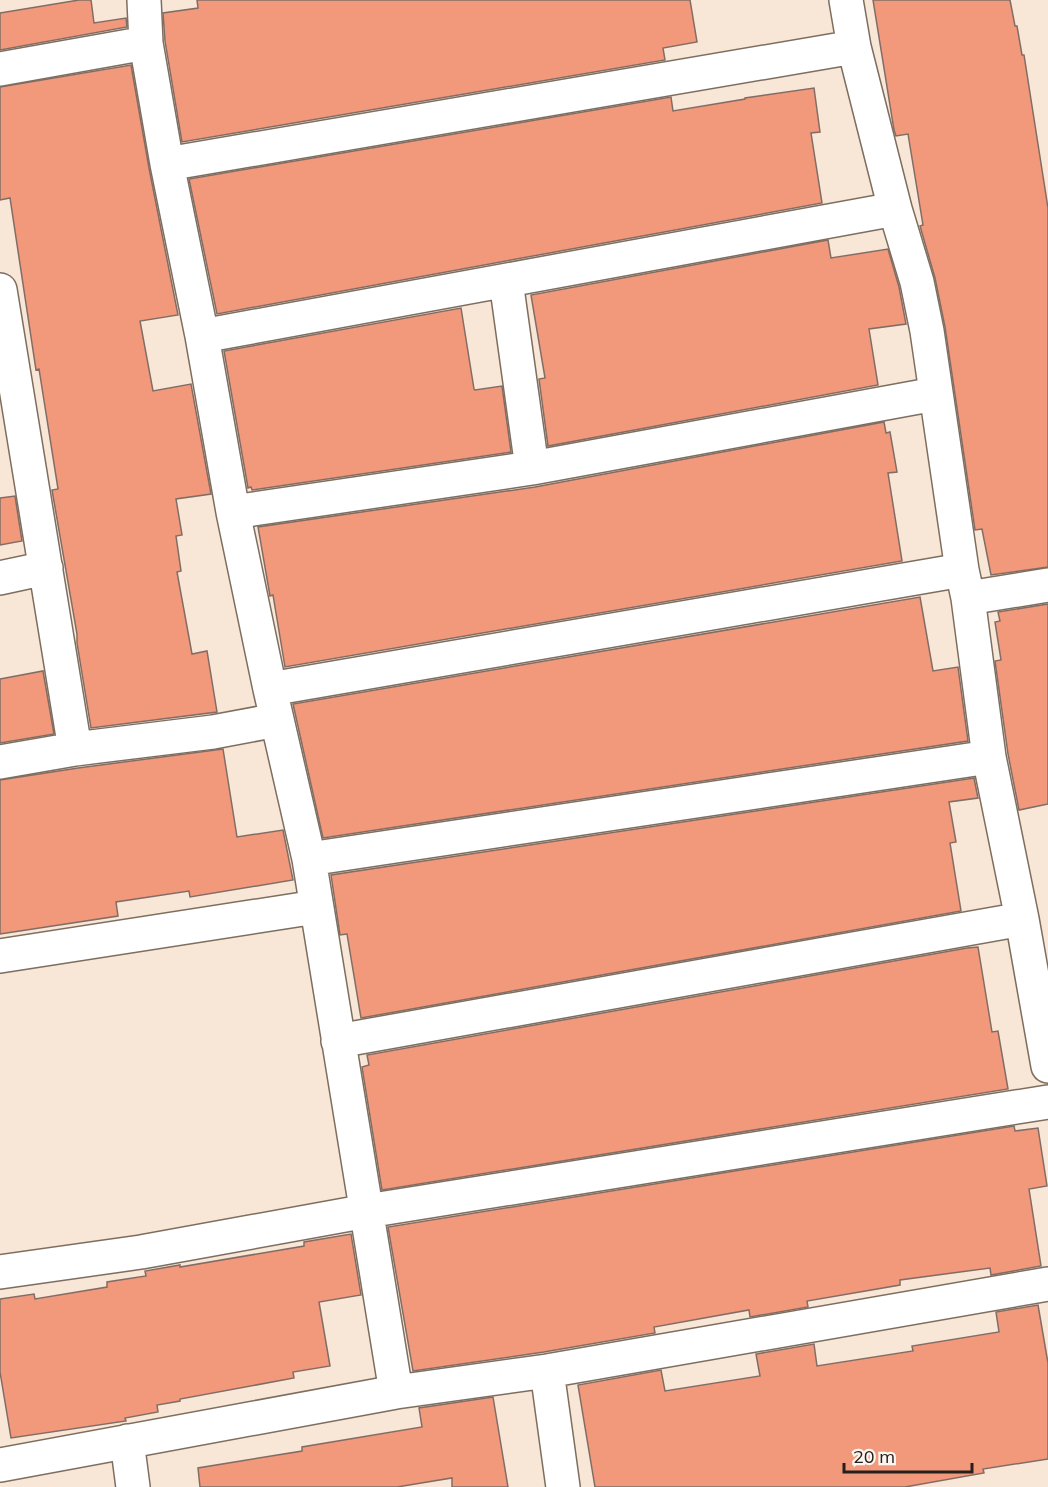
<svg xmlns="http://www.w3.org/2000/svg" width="1048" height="1487" viewBox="0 0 1048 1487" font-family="Mulish,sans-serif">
	<rect width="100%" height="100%" fill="#f8e6d6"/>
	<!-- building -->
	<path fill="#f2987b" stroke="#826d66" stroke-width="1.5" d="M79,0H91L94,23L126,18L127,27L0,50V13Z
		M197,0H690L697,42L663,48L665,60L182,142L165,41L163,13L198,8Z
		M873,0H1010L1015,26H1017L1022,55H1024L1048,208V567L991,575L982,529L975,530L945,327L935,278L920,226L923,225L908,134L896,136L894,130Z
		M131,65L149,168L178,315L140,321L153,391L191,384L211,494L176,499L182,535L176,536L181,571L177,572L192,654L207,651L217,712L91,728L77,643V634L52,490L58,489L39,369L36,370L10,198L0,200V87Z
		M814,88L820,132L811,133L822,203L217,314L189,179L671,97L673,111L745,99V98Z
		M828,240L831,258L888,249L899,287L906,324L869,329L878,385L548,446L539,379L545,378L531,295Z
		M461,308L474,389L475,390L502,386L511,452L252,490L251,487L248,488L224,351Z
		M884,422L886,433L890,432L897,472L888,473L902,561L285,667L273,595L270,596L258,527L535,487Z
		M15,496L22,541L0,545V498Z
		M920,597L933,671L958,667L968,741L323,838L293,704Z
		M1048,604V804L1019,810L1008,754L995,661L1001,660L995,622L1000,621L998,612Z
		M43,671L54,734L0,743V679Z
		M223,749L237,837L283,830L293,880L190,897L189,891L116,902L118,916L0,934V780L78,768Z
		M974,778L978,798L949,802L956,842L950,843L961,911L361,1018L347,934L340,935L331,875Z
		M978,947L992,1032L998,1031L1008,1089L382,1190L362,1067L369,1065L367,1055L967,948Z
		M1014,1126L1015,1131L1038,1128L1047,1186L1029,1189L1041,1266L991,1275L990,1268L900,1280V1285L807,1301L808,1307L750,1317L749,1310L654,1327L655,1333L544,1352L413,1371L388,1227Z
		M351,1234L361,1295L319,1302L330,1366L293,1372L294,1378L180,1399V1401L157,1405L158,1412L125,1418L126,1421L11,1438L0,1372V1299L34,1294L35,1299L107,1287V1282L146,1276L145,1271L180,1265V1267L304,1246V1242Z
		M1038,1305L1048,1363V1459L983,1469L984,1473L905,1487H595L578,1385L661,1370L665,1391L760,1376L756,1354L814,1344L817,1366L913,1351L912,1346L999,1332L996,1312Z
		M493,1397L508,1487H452V1478L397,1487H200L198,1468L302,1451V1447L422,1427L419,1408Z"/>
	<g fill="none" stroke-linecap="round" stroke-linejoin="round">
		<!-- street casing -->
		<g stroke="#7d6e60" stroke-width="36">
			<path id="street" d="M144,0L146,43L167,164L202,336L233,512L270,689L309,859L396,1392
				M846,0L854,47L895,209L917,282L927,331L962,570L968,598L989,757L1022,919L1048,1066
				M0,69L146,43
				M167,164L854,47
				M506,281L532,468
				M0,290L75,749
				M202,336L895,209
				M233,512L532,468L935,394
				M0,578L46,568
				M968,598L1048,585
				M270,689L962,570
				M0,762L75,749L213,732L277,720
				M309,859L989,757
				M0,956L316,907
				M338,1041L1022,919
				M0,1272L141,1252L367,1211L1048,1102
				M547,1371L563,1487
				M127,1441L133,1487
				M0,1465L396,1392L547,1371L1048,1284"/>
		</g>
		<!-- street -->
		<use href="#street" stroke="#fff" stroke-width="33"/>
	</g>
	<!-- scale -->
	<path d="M844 1463v9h128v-9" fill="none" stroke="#26201a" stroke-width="3"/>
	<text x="853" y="1463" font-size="18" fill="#26201a" stroke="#fdf5ef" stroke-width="4.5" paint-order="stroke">20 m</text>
</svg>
